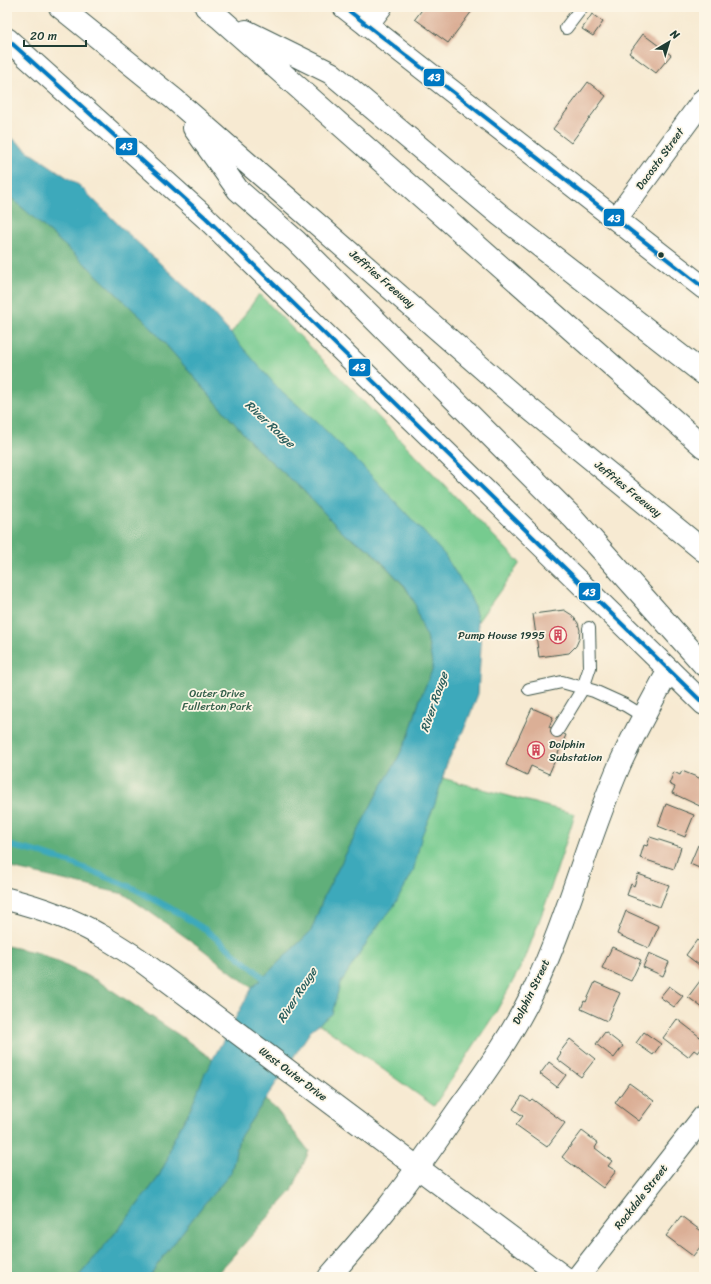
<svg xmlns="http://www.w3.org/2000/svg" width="711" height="1284" viewBox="0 0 711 1284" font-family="Sriracha,sans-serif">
	<rect width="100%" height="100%" fill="#fcf5e5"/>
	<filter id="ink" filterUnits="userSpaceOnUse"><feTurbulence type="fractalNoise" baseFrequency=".025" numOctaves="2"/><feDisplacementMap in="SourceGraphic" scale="8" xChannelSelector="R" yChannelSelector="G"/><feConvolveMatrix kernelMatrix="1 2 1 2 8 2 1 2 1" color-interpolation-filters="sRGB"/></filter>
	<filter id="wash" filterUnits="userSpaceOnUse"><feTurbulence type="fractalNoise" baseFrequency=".012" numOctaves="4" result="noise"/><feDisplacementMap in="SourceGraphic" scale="16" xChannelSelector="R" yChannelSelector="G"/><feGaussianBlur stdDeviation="0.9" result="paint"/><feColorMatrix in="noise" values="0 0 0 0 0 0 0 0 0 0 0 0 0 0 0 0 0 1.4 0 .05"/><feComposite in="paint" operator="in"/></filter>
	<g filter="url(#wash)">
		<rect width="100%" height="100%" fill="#f7ead2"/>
		<!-- green -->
		<path fill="#76cb8f" stroke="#4a8462" d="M259,294L520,563L448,663L409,769L575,814L548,897L525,959L496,1012L434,1106L7,800V639L179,408Z"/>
		<!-- forest -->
		<path fill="#60af7a" stroke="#407657" d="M7,194L82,261L146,322L257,449L302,489L343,533L370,550L405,587L415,603L428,642L433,668L420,699L409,735L395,764L380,789L325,894L311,931L252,988L197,945L124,894L7,867Z
			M7,946L39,953L98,981L185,1039L213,1060L191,1108L172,1142L167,1160L158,1178L122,1225L78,1277H7Z
			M265,1100L276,1109L309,1151L292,1191L214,1277H149L160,1261L204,1204L231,1173L239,1138Z"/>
		<!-- water -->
		<path fill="#3ca9bb" stroke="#2e7378" d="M7,134L28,151L80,186L120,226L210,310L278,388L316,421L367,471L444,554L469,594L474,606L477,618L481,646L478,694L466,725L447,763L435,804L422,835L413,872L394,906L375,930L340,984L332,1014L312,1029L265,1100L239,1138L231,1173L204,1204L160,1261L149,1277H78L122,1225L158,1178L167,1160L172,1142L191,1108L204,1075L252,988L311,931L325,894L378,792L395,764L409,735L420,699L433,668L428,642L419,618L415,603L405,586L370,550L343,533L302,489L257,449L146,322L82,261L7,194Z"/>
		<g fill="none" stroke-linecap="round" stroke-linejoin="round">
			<!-- stream -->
			<path stroke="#3ca9bb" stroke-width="6" d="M7,845L41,853L74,864L133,888L170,908L206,930L256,971L267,982"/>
		</g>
		<g id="blocks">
			<!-- building -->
			<path fill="#dbaf96" d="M424,7H475L448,43L415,19Z
				M592,14L603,22L593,36L582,29Z
				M643,34L671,55L656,73L629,53Z
				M588,82L606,96L571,143L553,129Z
				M564,610L572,615L578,623L580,630L579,639L576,646L569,653L539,657L533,614Z
				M532,708L553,717L549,727L566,735L549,774L531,766L527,775L506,765Z
				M682,771L704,780V808L672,793L675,787L669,784L674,772L680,775Z
				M666,804L694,815L685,837L658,826Z
				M650,837L681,847L674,869L640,858L644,845L647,846Z
				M698,845L704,847V870L690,864Z
				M638,874L669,885L660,907L627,895L631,884L634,886Z
				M626,911L659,926L649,948L617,934Z
				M697,940L704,945L703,968L686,955Z
				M612,947L641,960L631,981L602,968Z
				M649,953L669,962L663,976L643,967Z
				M703,977L704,978V1009L688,997Z
				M595,982L620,993L607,1021L581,1009L584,1001L586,1002Z
				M669,986L683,996L674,1007L660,997Z
				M677,1019L704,1040V1045L698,1053L694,1050L688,1057L663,1038Z
				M605,1032L623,1046L614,1058L596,1044Z
				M644,1032L661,1044L653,1055L636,1043Z
				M570,1039L595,1059L581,1077L557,1059L561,1053L560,1052Z
				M549,1062L566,1075L557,1087L540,1074Z
				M629,1083L654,1101L639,1121L615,1103Z
				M522,1096L530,1101L532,1099L565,1123L547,1147L516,1125L523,1116L513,1109Z
				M582,1131L598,1143L595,1148L612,1161L608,1166L616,1171L603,1188L562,1157Z
				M681,1216L704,1233V1242L693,1256L666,1236Z"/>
		</g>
	</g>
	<g filter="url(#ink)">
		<use href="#blocks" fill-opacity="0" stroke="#3f574c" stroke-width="1"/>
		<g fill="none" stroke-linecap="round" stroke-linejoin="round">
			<!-- lane casing -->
			<g stroke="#3f574c" stroke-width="14">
				<path id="lane" d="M566,28L582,7
					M529,689L562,682L594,691L625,705L643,716
					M557,731L583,688L590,667L589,628"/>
			</g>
			<!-- street casing -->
			<g stroke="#3f574c" stroke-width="24">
				<path id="street" d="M367,25L381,7
					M616,219L704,99
					M329,1277C349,1254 369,1231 388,1207C413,1176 435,1143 458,1110C485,1073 512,1035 532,994C568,919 587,839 620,764C635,731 652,701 669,670
					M578,1277L704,1116"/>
			</g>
			<!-- secondary casing -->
			<g stroke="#3f574c" stroke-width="24">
				<path id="secondary" d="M344,7L704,288
					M7,39L206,218L704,704
					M7,899C39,907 70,918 98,934C113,942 126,951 140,960L564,1277"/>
			</g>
			<!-- highway casing -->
			<g stroke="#3f574c" stroke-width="24">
				<path id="highway" d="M60,7L174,99L514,396L704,551
					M206,7L221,19L704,447
					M246,31L331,73L500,215L704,374
					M194,128L238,190L296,241L574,519L704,665"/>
			</g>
			<!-- lane -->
			<use href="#lane" stroke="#fff" stroke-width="12"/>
			<!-- street -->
			<use href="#street" stroke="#fff" stroke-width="22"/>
			<!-- secondary -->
			<use href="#secondary" stroke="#fff" stroke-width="22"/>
			<!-- highway -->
			<use href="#highway" stroke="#fff" stroke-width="22"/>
			<!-- bus-1 casing -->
			<g stroke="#fcf5e5" stroke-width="7">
				<path id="bus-1" d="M344,7L704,288
					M7,39L206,218L704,704"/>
			</g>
			<!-- bus-1 -->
			<use href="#bus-1" stroke="#0079c2" stroke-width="4"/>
		</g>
	</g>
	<!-- icons -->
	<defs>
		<g id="building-ring" transform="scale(0.9)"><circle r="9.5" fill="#fcf5e5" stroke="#d1495b" stroke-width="1.5"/><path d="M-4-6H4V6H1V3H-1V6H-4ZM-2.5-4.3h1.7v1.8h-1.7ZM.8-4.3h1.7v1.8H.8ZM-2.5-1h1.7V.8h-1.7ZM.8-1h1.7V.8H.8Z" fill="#d1495b"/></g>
	</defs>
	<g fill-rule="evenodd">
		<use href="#building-ring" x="558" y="635"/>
		<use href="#building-ring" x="536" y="750"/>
	</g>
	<!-- markers -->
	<circle fill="#1f3d34" stroke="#fcf5e5" stroke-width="1.5" cx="661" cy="255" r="3.5"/>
	<g text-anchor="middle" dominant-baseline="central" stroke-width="3.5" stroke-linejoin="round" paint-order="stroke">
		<!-- street labels -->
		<g font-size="11" fill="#1f3d34" stroke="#fcf5e5">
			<text transform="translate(660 159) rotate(-54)">Dacosta Street</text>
			<text transform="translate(382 279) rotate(41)">Jeffries Freeway</text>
			<text transform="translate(628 489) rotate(39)">Jeffries Freeway</text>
			<text transform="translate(531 992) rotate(-64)">Dolphin Street</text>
			<text transform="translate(293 1074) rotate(37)">West Outer Drive</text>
			<text transform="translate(641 1197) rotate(-52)">Rockdale Street</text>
		</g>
		<!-- poi labels -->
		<g font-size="11" fill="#1f3d34" stroke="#fcf5e5" text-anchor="end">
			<text x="545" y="635">Pump House 1995</text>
			<text x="549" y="744" text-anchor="start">Dolphin<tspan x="549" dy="13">Substation</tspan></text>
		</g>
		<!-- park labels -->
		<g font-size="11" fill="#35604b" stroke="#fcf5e5">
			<text x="217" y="693">Outer Drive<tspan x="217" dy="13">Fullerton Park</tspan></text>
		</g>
		<!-- water labels -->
		<g font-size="12" font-style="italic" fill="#285d5c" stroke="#fcf5e5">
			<text transform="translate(270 424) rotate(43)">River Rouge</text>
			<text transform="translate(434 702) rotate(-71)">River Rouge</text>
			<text transform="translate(297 995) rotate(-57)">River Rouge</text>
		</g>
	</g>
	<g stroke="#fcf5e5" stroke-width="1.5">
		<rect x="423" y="68" width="22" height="19" rx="4" fill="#0079c2"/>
		<rect x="115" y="137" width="23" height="19" rx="4" fill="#0079c2"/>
		<rect x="603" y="208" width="22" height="19" rx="4" fill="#0079c2"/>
		<rect x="348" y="358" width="23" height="19" rx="4" fill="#0079c2"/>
		<rect x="578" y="582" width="23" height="19" rx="4" fill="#0079c2"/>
	</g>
	<g font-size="11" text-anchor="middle" font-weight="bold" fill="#fff">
		<text x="434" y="81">43</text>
		<text x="126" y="150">43</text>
		<text x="614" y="222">43</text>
		<text x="359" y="371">43</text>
		<text x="589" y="596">43</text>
	</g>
	<!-- margin -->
	<rect width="711" height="1284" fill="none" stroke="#fcf5e5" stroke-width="24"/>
	<!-- north arrow -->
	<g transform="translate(669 42) rotate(38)" stroke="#fcf5e5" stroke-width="3" paint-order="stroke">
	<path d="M0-3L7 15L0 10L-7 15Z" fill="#1f3d34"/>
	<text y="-6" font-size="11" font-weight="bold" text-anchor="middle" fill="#1f3d34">N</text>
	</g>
	<!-- scale -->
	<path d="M24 40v6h62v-6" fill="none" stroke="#1f3d34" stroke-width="2"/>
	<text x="30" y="40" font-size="12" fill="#1f3d34" stroke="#fcf5e5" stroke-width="3" paint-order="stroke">20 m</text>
</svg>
